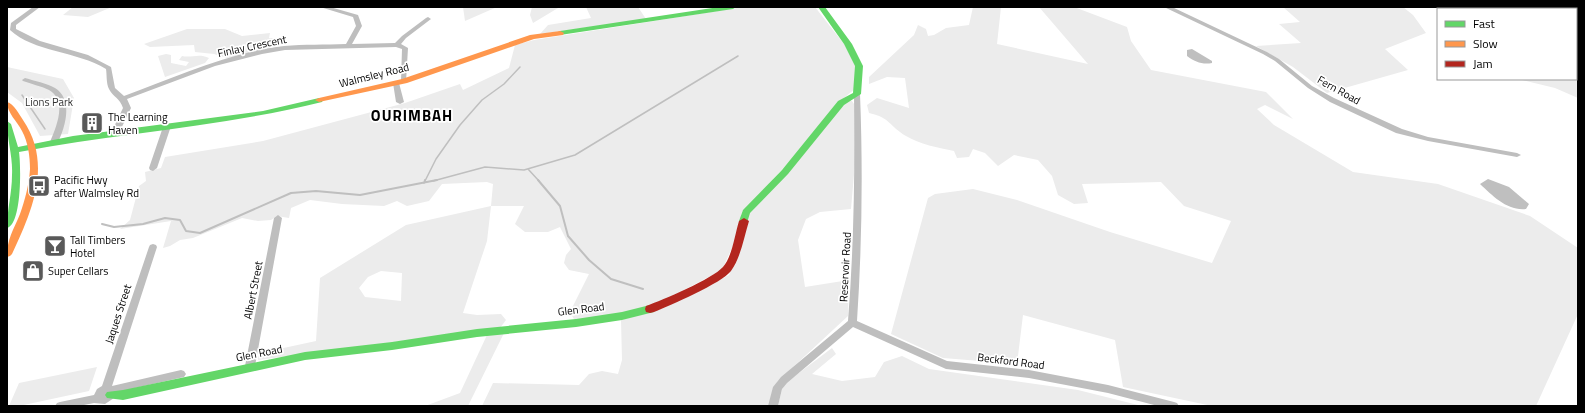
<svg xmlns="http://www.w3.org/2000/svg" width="1585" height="413" viewBox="0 0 1585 413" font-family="'Titillium Web',sans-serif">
	<rect width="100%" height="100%" fill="#fff"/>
	<!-- green -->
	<path fill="#ececec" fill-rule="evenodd" d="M73,7H112L88,17L63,15Z
		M463,7H497L465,21Z
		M532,7H563L558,8L533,23L530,15Z
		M586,7H638L646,19L540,34L548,25L591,18Z
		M743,7H815L844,44L856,66V88L839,102L808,142L742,212L736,239L722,270L661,302L622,314L575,321L570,312L589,274L569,270L564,263L566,255L571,249L560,227L548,232H525L515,224L524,206H491L487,241L463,313L477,315L501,314L506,320L500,328L258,360V356L265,352L316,341L320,278L406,225L491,206L493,184L487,182L442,184L429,201L407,206L397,201L384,206L342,204L310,200L291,208L289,218L277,216L271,220L258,221L242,218L193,238L180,240L170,246L163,248L171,221L120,229L130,220L139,186L146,181L145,172L161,168L165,157L263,141L405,103L460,84L463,90L509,68L515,45L534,40ZM381,271L402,273L401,301L365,297L359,288L368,277Z
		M973,7H1001L997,44L1088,64L1039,7H1074L1127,27L1131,41L1151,70L1266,92L1293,119L1265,105L1257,109L1274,125L1353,172L1438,184L1530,216L1578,248V314L1536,406H1212L1123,387L1115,340L1023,315L1017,364L943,358L891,334L928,198L935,194L973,189L1017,200L1110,232L1212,263L1231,221L1184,206L1161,182L1082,184L1088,203L1074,204L1058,195L1052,176L1038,160L1014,155L998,166L985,153L973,149L969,157L957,158L954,151C939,148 919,144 906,136C889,126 891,118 869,113L867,105L877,98L909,108L905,78L887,77L869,84V77L914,35L918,25L926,29L928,36L934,35L946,28L969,25Z
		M1283,7H1403L1413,15L1426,33L1385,49L1408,70L1327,93L1293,67L1256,46L1301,43L1279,24L1300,22Z
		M187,29H225L242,36L270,33L269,38H275L271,49L227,58L214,54L195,52L194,45L150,47L144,44Z
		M1576,51H1578V98L1555,88L1518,79H1576Z
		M166,54L171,55V63L186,66L189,62L179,60L182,56C192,58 199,53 209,58L205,63L165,77L158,56Z
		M7,67L63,79L74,98L68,134L40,136L22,103L7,92Z
		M847,101H852L854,104L855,111V163L851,209L820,212L806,219L798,240L805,287L849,280L848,316L777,382L771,406H482L493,383L579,385L589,374L602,371L618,374L622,360L621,320L664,308L729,275L742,240L749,213Z
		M504,333L468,406H425L460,393L487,335Z
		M832,348L836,354L812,374L842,381L875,377L884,362L902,356L929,369L1078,390L1142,406H778L783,385Z
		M97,367L89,391L19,406H9L19,383Z"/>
	<!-- water -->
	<path fill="#bfbfbf" d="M1192,49L1212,61V63C1203,65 1195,62 1187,56V50Z
		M1488,179L1509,187L1529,204L1526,209C1507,211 1493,196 1480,184Z"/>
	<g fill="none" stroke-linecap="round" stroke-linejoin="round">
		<!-- stream-far1 -->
		<path stroke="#bfbfbf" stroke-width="1.5" d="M22,95L45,129
			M528,169L539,181
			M425,181L436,159L460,125L482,100L504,84L520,67
			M433,181L485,167L524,170L575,155L738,56"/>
		<!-- stream -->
		<path stroke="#bfbfbf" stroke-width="2" d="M538,180L560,206L568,236L589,260L611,279L643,289
			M424,183L425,180
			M102,224L114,227L143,224L165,218L180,220L186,231L200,233L291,193L316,191L360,195L437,180"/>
		<!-- street -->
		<path fill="#bebebe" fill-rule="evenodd" d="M33,7H40L16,25V29L40,41L88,55L111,67L115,88L124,96C175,77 230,52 284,46C304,44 325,45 346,44L356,26L353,17L320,7H330L358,15L362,26L352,44L395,43L402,36L426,18L428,17L431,19L406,38L401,44L408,48L406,82L404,83L401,81L402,49L396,47L285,50L262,54L215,66L127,99L131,108L119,133L115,135L111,133L123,108C120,98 113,97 109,89C106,83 107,75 106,69C77,51 33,52 10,30L11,23Z
			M1164,7H1172L1267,52L1279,59L1312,86L1334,98L1402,129L1428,137L1517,153L1521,155L1517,157L1428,141L1396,133L1330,102L1308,88L1275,61L1263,54Z
			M1471,7H1479L1481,9H1473Z
			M1576,25H1578V29H1576Z
			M25,78C35,81 46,83 55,88C74,100 65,128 57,144H54L50,142C56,127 68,101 49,90C41,86 31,84 23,81L22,80Z
			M396,81L399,83L404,102L400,104L396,102L393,83Z
			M857,92L860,94C863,170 862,245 857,321L947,361L1029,370L1108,385L1174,402L1177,403L1179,406H1158L1108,393L1029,378L946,369L853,327L787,383L782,389L778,406H768L773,387L781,377L848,321C854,246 855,170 854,94Z
			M164,124H170L171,126L157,168L153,171L150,170L149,168Z
			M278,215L282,218L255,366L253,369L250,370L247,369L245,366L274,218Z
			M153,244L156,245L157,247L112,386L181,370L184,371L186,374L184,377L135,388L116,394L114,398L105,404L94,403L79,406H55L57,403L60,402L94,395L97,389L102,386L149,247L150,245Z"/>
		<!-- fast -->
		<path fill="#63d668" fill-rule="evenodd" d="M719,7H736L733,9L560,35L556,33L560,31Z
			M818,7H825L852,44L863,66L861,94L844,105L788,174L750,213L747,223H741L739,221L743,210L782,170L838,101L853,93L855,66L844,44Z
			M319,98L323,100L322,102C222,127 119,133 19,152C21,166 22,224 7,228C7,210 12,193 12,175C13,157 7,140 7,121L11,124L18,147L73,136L263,111Z
			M650,305L654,306L655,309L654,312L622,320L576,327L477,337L392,350L305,360L123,400L107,398L105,395L107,392L123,390L305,352L392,342L477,329L576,319L622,312Z"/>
		<!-- slow -->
		<path fill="#ff974d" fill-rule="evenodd" d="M560,31L564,33L563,35L534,39L407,83L319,102L315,100L319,98L402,79L530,35Z
			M7,102C14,104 19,114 23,120C53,164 32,211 12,254L10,256L7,257C7,239 13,231 20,214C25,200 29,185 30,169C30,156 28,142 22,131C17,121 7,113 7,102Z"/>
		<!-- jam -->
		<path fill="#b3261e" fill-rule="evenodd" d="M744,218L749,221C744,237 741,257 731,271C722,283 669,306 654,312L650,313L646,312L645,309L646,306C663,300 712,279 723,267C732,257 735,234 739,221Z"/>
	</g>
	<!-- icons -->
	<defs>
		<g id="building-square" transform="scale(1.15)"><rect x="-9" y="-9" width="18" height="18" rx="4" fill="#595959" stroke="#fff"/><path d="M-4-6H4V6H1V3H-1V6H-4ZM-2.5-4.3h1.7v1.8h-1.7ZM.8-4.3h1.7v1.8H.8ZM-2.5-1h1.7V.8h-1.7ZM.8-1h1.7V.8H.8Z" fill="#fff"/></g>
		<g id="bus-square" transform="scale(1.15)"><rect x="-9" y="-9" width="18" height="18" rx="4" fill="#595959" stroke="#fff"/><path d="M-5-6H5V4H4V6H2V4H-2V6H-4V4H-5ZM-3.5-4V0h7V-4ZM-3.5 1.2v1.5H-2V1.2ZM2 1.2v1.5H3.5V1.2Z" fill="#fff"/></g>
		<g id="bar-square" transform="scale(1.15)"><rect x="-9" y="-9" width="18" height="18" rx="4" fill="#595959" stroke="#fff"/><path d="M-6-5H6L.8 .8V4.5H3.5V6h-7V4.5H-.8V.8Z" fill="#fff"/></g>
		<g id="shop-square" transform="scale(1.15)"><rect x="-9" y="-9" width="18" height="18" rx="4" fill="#595959" stroke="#fff"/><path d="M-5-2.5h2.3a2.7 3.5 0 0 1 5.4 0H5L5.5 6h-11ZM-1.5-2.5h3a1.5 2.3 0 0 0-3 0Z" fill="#fff"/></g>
	</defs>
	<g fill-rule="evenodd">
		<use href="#building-square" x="92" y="123"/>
		<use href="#bus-square" x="39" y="186"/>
		<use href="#bar-square" x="55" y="246"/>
		<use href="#shop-square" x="33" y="271"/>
	</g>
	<g text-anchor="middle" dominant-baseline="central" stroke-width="3.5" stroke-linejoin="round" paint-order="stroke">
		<!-- street labels -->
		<g font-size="11" fill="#000" stroke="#fff">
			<text transform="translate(252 46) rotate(-12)">Finlay Crescent</text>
			<text transform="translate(374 75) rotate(-14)">Walmsley Road</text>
			<text transform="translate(1339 90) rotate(29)">Fern Road</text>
			<text transform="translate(845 267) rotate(-87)">Reservoir Road</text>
			<text transform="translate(253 290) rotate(-79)">Albert Street</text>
			<text transform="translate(581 309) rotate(-7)">Glen Road</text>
			<text transform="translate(118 314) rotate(-72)">Jaques Street</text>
			<text transform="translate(259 353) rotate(-11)">Glen Road</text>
			<text transform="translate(1011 361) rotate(7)">Beckford Road</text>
		</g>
		<!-- park labels -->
		<g font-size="11" fill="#333" stroke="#fff">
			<text x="49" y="102">Lions Park</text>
		</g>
		<!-- poi labels -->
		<g font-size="11" fill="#000" stroke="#fff" text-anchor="start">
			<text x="108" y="117">The Learning<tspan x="108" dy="13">Haven</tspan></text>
			<text x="54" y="180">Pacific Hwy<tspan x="54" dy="13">after Walmsley Rd</tspan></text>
			<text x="70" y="240">Tall Timbers<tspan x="70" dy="13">Hotel</tspan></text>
			<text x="48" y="271">Super Cellars</text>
		</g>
		<!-- district labels -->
		<g font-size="15" font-weight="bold" letter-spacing="1" fill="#000" stroke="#fff">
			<text x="412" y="115">OURIMBAH</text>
		</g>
	</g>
	<!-- border -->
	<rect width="1585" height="413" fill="none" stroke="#000000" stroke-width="16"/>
	<!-- legend -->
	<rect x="1437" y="8" width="140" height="72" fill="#ffffff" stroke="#999999"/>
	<rect x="1445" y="21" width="20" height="6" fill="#63d668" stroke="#999999"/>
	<text x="1473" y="28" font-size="12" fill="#000000">Fast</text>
	<rect x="1445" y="41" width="20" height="6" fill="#ff974d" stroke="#999999"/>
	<text x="1473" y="48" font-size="12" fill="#000000">Slow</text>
	<rect x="1445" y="61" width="20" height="6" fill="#b3261e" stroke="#999999"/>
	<text x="1473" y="68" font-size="12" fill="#000000">Jam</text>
</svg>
